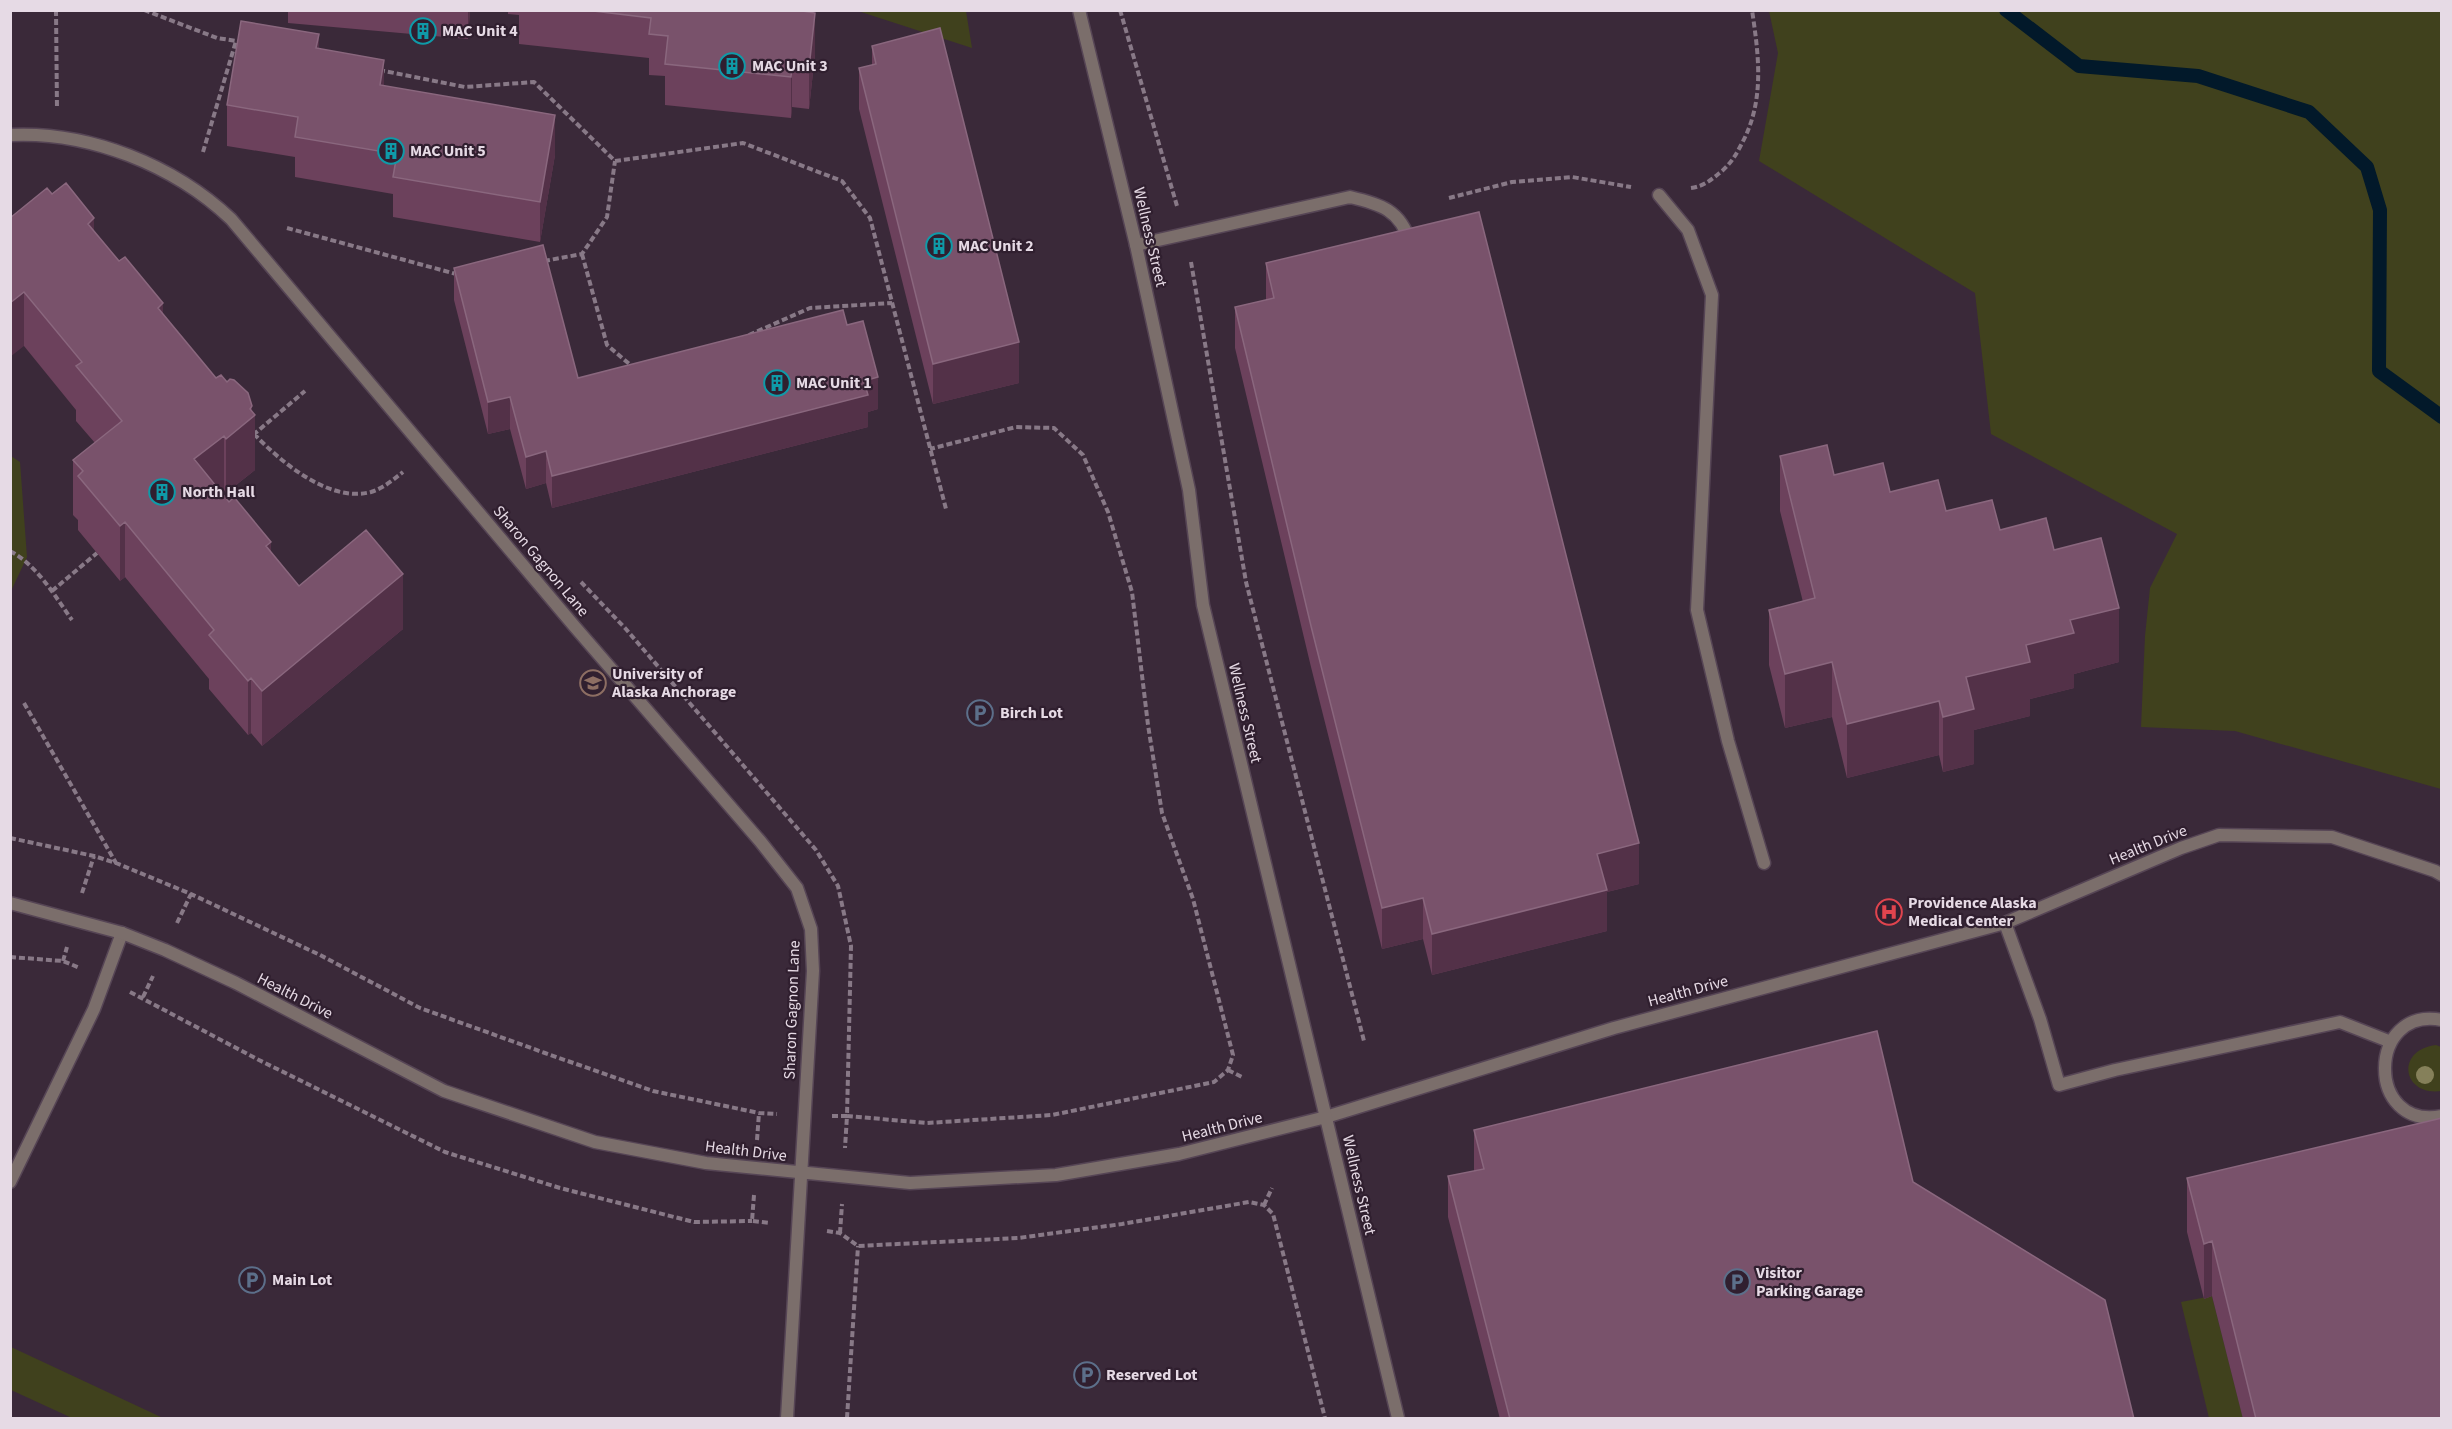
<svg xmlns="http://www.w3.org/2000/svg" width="2452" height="1429" viewBox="0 0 2452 1429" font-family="'Source Sans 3',sans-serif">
	<rect width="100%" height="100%" fill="#3a2939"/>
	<!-- green -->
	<path fill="#40411d" d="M858,11H966L972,48Z
		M1769,11H2441V789L2235,731L2141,727L2145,636L2150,588L2177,534L1991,434L1975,293L1759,161L1778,53Z
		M11,456L20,462L27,557L11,591Z
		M2436,1045L2441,1047V1091C2402,1096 2395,1050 2436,1045Z
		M2212,1296L2243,1418H2209L2181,1302Z
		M11,1347L163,1418H72L11,1390Z"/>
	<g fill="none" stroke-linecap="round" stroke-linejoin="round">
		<!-- stream -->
		<path stroke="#02192a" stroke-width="14" d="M2006,10L2079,66L2198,76L2309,112L2367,167L2380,210L2379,371L2442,417"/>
		<!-- lane casing -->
		<g stroke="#564555" stroke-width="15">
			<path id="lane" d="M1659,195L1688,230L1712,295L1697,610L1728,741L1764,863
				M1136,245L1350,197C1380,204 1401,210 1410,243
				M2005,923L2040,1019L2059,1085L2115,1070L2340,1022L2391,1042
				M2442,1020C2367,1005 2365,1131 2442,1116
				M1326,1117L1614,1028L2005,923L2181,848L2219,835L2332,837L2435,871L2442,875
				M10,1182L94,1009L122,933"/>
		</g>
		<!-- street casing -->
		<g stroke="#564555" stroke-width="15">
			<path id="street" d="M1079,10L1136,245L1189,490L1203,605L1398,1418
				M10,135C89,131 174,165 231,219L575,627L760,841L797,888L811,929L813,971L787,1418
				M10,903L122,933L165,950L236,983L444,1091L595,1142L706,1163L910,1183L1056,1175L1179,1154L1326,1117"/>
		</g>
		<!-- path -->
		<path stroke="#887987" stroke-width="4" stroke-dasharray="6 3" stroke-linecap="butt" d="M56,10L57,109
			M144,10L217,38L243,42
			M1120,10L1177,206
			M379,70L465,87L534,82L615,161L743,143L842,181L870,218L946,509
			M203,152L236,41
			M1691,188C1705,186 1712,179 1722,171C1731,163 1736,155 1741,145C1765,102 1759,57 1752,10
			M1449,198L1512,182L1572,177L1631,187
			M287,228L456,274
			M582,254L607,345L634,368
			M544,261L582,254L607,217L615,161
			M1191,262L1246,582L1364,1041
			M749,335L810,308L892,303
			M254,434C281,462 329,503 371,492C384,488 394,479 403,472
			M253,435L305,391
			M10,551C38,566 54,595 72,620
			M581,582L625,628L816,850L838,886L851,946L847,1116L927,1123L1052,1115L1214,1082L1228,1070L1233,1055L1193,899L1162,813L1148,725L1132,592L1108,512L1083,455L1054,428L1016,427L930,449
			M52,591L97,553
			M24,703L116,863
			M10,838L94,856L116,863L191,894L320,955L420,1008L545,1053L653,1091L759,1113L777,1114
			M82,893L94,856
			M177,923L191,894
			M10,957L63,961L80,968
			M63,961L67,947
			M130,992L259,1060L445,1152L560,1188L694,1222L752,1221
			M143,997L153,976
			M1228,1070L1244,1078
			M832,1116H847L845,1148
			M757,1140L759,1113
			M754,1195L752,1221L770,1223
			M1264,1205L1272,1188
			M827,1231L840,1233L858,1246L1018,1238L1122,1224L1249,1202L1264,1205L1273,1214L1325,1418
			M840,1233L842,1204
			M847,1418L858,1246"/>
		<!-- lane -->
		<use href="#lane" stroke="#7b6e6b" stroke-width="12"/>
		<!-- street -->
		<use href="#street" stroke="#7b6e6b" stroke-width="12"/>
	</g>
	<!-- trees -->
	<circle fill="#85805a" cx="2425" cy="1075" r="9"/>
	<!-- wall -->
	<path fill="#6c415c" d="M267,10H470L468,39L288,23V12Z
		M508,10H806L815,54L809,109L792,107L791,118L665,105V76L649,75V58L519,44V15L508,14Z
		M872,46L1019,383L933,404L859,109V68L872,65Z
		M319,49L384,86L555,155L540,242L393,217V194L295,177V157L227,146V105Z
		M10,218L94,232L216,378L252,412L255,470L226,493L224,490L221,492L299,586L403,629L262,746L251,733L248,735L209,689V679L125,577L120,581L78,530V520L73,515V460L95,443L76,421V410L24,346Z
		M1266,263L1639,884L1607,892V931L1432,975L1423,939L1382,949L1311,667L1235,348V307L1266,300Z
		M454,268L578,378L847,325L878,409L868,412V427L552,508L546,483L526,489L510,429L488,434L454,300Z
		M1780,456L1834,475L1890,492L2054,550L2119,662L2074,674V688L2030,699V716L1974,730V764L1943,772L1939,755L1847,778L1832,717L1785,728L1769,665V610L1803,602L1780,511Z
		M1474,1130L1913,1182L2134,1419H1500L1448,1217V1176L1474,1171Z
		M2187,1178L2442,1419H2243L2212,1296L2204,1299L2187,1232Z"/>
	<!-- shaded-wall -->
	<path fill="#533148" d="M468,10H470L468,39Z
		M815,13V54L809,109V68Z
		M319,34V75L316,48Z
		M384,60V101L380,85Z
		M792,67V107L791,118V77Z
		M555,115V155L540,242V202Z
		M94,218V273L88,224Z
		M24,292V346L10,357V303Z
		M163,303V358L158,308Z
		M1019,342V383L933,404V364Z
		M878,377V409L868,412V427L552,508V476Z
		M510,397V429L488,434V402Z
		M252,406V417L255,415V470L226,493V439Z
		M224,436V490L194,514V459Z
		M546,451V483L526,489V457Z
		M125,522V577L120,581V526Z
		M271,542V596L266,546Z
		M403,574V629L262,746V691Z
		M2119,608V662L2074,674V688L2030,699V716L1974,730V764L1943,772V717L1966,677L2070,620Z
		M1832,662V717L1785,728V674Z
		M251,678V733L248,735V681Z
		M1939,701V755L1847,778V724Z
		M1639,843V884L1607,892V931L1432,975V934L1597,854Z
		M1423,898V939L1382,949V908Z
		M2212,1241V1296L2204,1299V1244Z"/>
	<!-- building -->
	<path fill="#79526b" stroke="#8a677e" stroke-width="1.5" d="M585,10H803V11L815,13L809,68L792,67L791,77L665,64L668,36L649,34L651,18Z
		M241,21L319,34L316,48L384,60L380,85L555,115L540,202L393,177L397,154L295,137L298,117L227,105Z
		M940,28L1019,342L933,364L859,68L876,64L872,46Z
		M66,183L94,218L88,224L119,261L125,257L163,303L158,308L216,378L221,375L227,382L230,379L234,380L248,393L252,406L250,409L255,415L226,439L224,436L194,459L229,502L234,497L271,542L266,546L299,586L366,530L403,574L262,691L251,678L248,681L209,635L214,630L125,522L120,526L78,476L83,471L73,460L122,421L76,366L82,362L24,292L10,303V218L47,188L52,194Z
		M1479,212L1639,843L1597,854L1607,890L1432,934L1423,898L1382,908L1311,626L1235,307L1274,298L1266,263Z
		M543,245L578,378L843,310L847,325L863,321L878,377L864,381L868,395L552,476L546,451L526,457L510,397L488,402L454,268Z
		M1827,445L1834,475L1883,463L1890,492L1938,480L1946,511L1992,500L2000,530L2046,518L2054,550L2101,538L2119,608L2070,620L2074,633L2026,645L2030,662L1966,677L1974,709L1943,717L1939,701L1847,724L1832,662L1785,674L1769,610L1815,598L1780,456Z
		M1877,1031L1913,1182L2105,1300L2134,1419H1510L1448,1176L1484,1169L1474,1130Z
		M2442,1118V1419H2256L2212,1241L2204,1244L2187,1178Z"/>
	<!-- icons -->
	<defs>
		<g id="building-ring" transform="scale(1.35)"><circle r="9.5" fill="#301f2f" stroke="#0f9aa8" stroke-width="1.5"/><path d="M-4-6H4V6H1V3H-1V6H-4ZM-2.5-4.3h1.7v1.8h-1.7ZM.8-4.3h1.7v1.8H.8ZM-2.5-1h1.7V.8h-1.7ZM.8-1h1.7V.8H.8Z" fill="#0f9aa8"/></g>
		<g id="university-ring" transform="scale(1.35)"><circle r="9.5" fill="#301f2f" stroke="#8d6e63" stroke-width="1.5"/><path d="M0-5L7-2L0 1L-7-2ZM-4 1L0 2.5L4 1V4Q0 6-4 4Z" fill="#8d6e63"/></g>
		<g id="parking-ring" transform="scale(1.35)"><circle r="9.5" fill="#301f2f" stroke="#5c6f8a" stroke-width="1.5"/><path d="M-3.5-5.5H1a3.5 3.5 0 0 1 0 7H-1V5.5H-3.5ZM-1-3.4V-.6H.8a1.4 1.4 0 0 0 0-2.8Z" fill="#5c6f8a"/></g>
		<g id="hospital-ring" transform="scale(1.35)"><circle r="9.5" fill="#301f2f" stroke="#e0444e" stroke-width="1.5"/><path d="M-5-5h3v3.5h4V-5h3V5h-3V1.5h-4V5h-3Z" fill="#e0444e"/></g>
	</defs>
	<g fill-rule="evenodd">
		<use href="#building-ring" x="423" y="31"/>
		<use href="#building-ring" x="732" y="66"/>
		<use href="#building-ring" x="391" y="151"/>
		<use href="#building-ring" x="939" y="246"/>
		<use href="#building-ring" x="777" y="383"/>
		<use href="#building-ring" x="162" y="492"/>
		<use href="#university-ring" x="593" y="683"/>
		<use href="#parking-ring" x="980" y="713"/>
		<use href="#hospital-ring" x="1889" y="912"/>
		<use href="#parking-ring" x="252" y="1280"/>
		<use href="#parking-ring" x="1737" y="1282"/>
		<use href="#parking-ring" x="1087" y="1375"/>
	</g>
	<g text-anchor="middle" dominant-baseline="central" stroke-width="4.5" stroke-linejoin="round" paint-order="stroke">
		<!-- poi labels -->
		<g font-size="16" font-weight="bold" fill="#e6dae5" stroke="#301f2f" text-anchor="start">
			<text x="442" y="31">MAC Unit 4</text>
			<text x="752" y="66">MAC Unit 3</text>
			<text x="410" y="151">MAC Unit 5</text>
			<text x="958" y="246">MAC Unit 2</text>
			<text x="796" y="383">MAC Unit 1</text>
			<text x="182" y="492">North Hall</text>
			<text x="612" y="674">University of<tspan x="612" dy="18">Alaska Anchorage</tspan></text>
			<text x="1000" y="713">Birch Lot</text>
			<text x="1908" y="903">Providence Alaska<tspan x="1908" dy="18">Medical Center</tspan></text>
			<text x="1756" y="1273">Visitor<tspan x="1756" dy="18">Parking Garage</tspan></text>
			<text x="272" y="1280">Main Lot</text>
			<text x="1106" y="1375">Reserved Lot</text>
		</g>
		<!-- street labels -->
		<g font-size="16" fill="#e6dae5" stroke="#301f2f">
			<text transform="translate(1150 237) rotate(77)">Wellness Street</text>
			<text transform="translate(541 561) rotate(50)">Sharon Gagnon Lane</text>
			<text transform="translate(1245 713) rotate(77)">Wellness Street</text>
			<text transform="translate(2148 845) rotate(-22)">Health Drive</text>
			<text transform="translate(1688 991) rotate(-15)">Health Drive</text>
			<text transform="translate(295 996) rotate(27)">Health Drive</text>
			<text transform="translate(792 1010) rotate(-88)">Sharon Gagnon Lane</text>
			<text transform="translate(1222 1127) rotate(-14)">Health Drive</text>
			<text transform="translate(746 1151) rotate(7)">Health Drive</text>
			<text transform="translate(1359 1185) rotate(77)">Wellness Street</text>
		</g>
	</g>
	<!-- border -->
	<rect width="2452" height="1429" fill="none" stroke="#e6dae5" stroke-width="24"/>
</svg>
